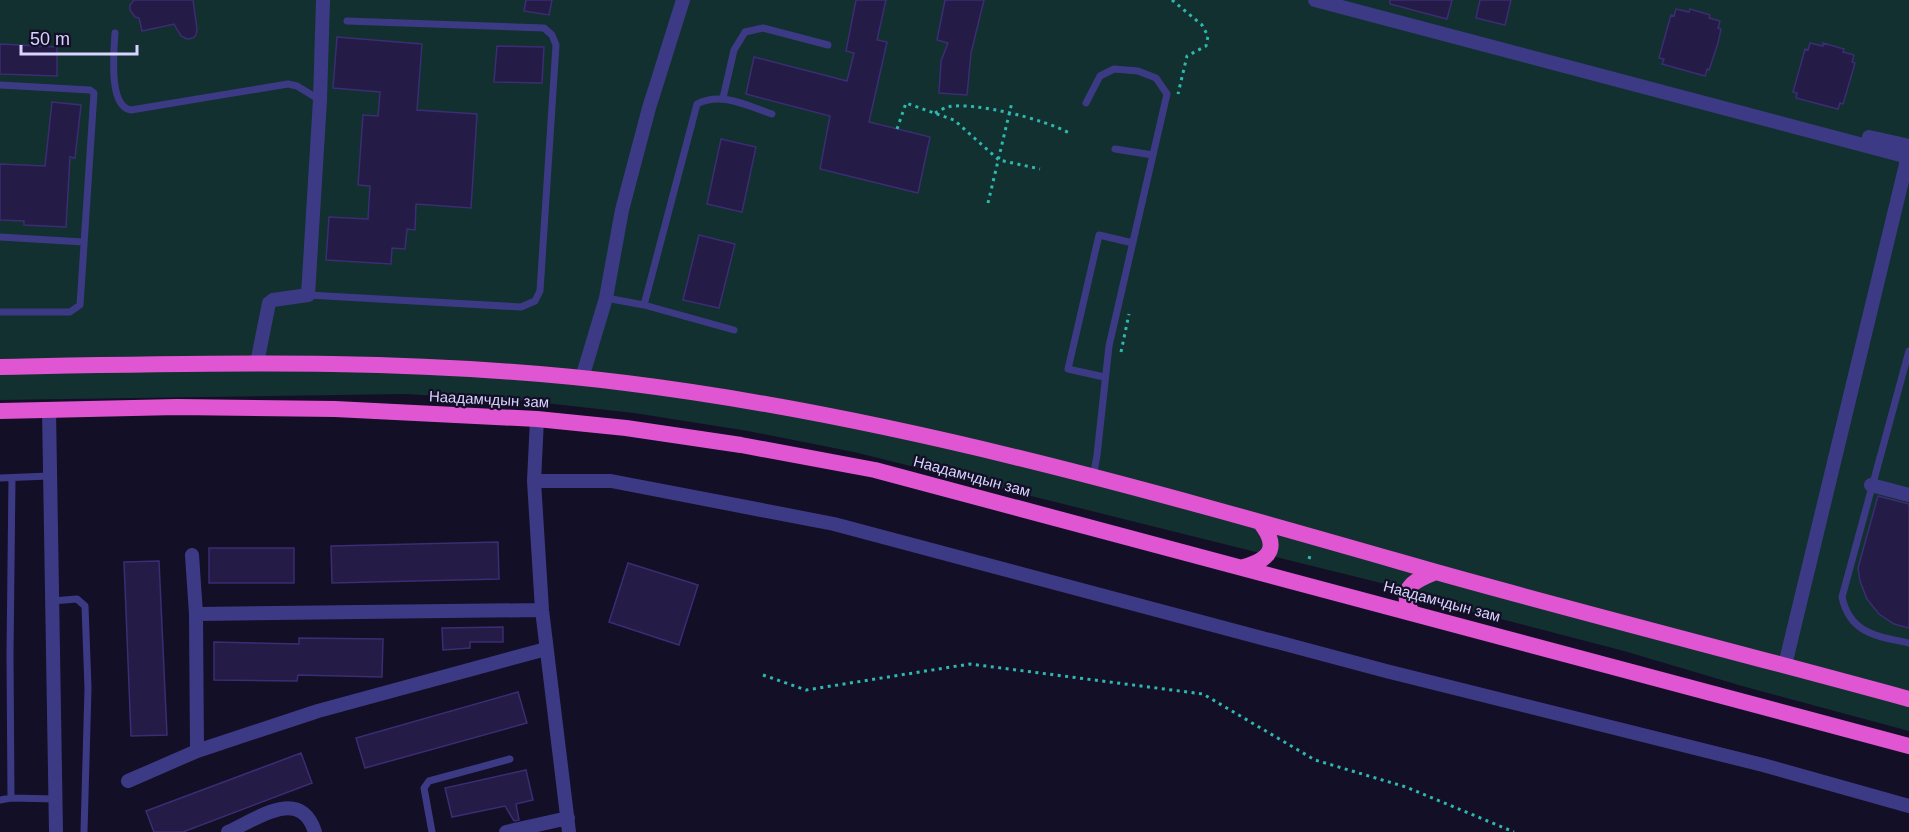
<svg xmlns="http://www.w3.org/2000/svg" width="1909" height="832" viewBox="0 0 1909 832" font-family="Arial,sans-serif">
	<rect width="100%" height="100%" fill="#130f26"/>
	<!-- green -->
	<path fill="#12302f" d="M0,0H1909V731L1742,686L1624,651L1416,597L1413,591L854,452L748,431L634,413L527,401L405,394L0,400Z"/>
	<!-- building -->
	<path fill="#241b47" stroke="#3b2d73" stroke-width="1.5" d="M134,0H193L197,29L196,35L193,38L187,39L181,36L174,24L142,31L139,18L135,17L130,10V5Z
		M526,0H552L549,15L524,11Z
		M856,0H886L877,40L887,42L869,122L930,137L918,193L820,169L830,116L746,94L754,57L847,81L854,53L846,51Z
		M945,0H984L971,53L967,95L939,93L941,61L948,43L937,40Z
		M1390,0H1452L1447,19L1390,4Z
		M1480,0H1511L1505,25L1476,18Z
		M1676,9L1689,12L1690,9L1710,15L1709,18L1720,21L1718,28L1721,29L1718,43L1709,70L1707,69L1705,76L1662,64L1664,59L1659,58L1671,15L1674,16Z
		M337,37L422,44L417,110L477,114L471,208L416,204L415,230L407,229L405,249L392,248L391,264L326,260L329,217L368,219L370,186L358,185L363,115L378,116L380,92L333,88Z
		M1810,43L1823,46V43L1844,49L1843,52L1854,55L1852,62L1855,63L1851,77L1843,104L1840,103L1838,109L1796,98L1797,93L1793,92L1805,49L1808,50Z
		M0,44L57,47V76L0,74Z
		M497,46L544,47L542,83L494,82Z
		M52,102L81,105L75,158L70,157L66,227L24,225V221L0,220V164L45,166Z
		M721,139L756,147L742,212L707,204Z
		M699,235L735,244L719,308L683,300Z
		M1878,496L1909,504V628L1894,624L1879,614L1867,599L1860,581L1858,568Z
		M498,542L499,579L332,583L331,546Z
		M209,548H294V583H209Z
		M159,561L167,735L131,736L124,562Z
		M628,563L698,585L679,645L609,622Z
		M503,627V642H470V648L443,650L442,628Z
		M299,638L383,639L382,677L298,675L297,681L214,680V642L299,644Z
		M518,692L527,723L365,768L356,738Z
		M301,753L312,783L183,832H154L146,811Z
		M526,770L533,800L516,804L519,820L514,821L505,806L452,817L445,788Z"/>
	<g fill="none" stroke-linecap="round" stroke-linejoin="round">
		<!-- path -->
		<path stroke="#2fb8b0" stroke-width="3" stroke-dasharray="3 4.5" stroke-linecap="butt" d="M1172,0L1202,25L1208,36L1206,46L1187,56L1178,94
			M935,113C939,111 944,108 948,107C973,101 1047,120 1069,133
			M897,129L906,103L954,120L999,160L1040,169
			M988,203L1012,102
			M1121,352L1129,314
			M1309,559L1311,552
			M763,675L806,690L970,664L1203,694L1315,760L1406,787L1514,832"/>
		<!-- service -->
		<path stroke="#3d3a85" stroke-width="7" d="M115,33C114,51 108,107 131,110L288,84L297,86L320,100
			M0,85L90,90L94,93L80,305L70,312H0
			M723,98L734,50L745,32L763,28L828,45
			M1086,103L1100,76L1114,69L1138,71L1156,78L1167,94L1109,346L1097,455L1093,478
			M1115,149L1153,155
			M0,237L83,242
			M308,295L521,307L535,301L540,291L556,45L552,35L544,28L347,21
			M606,298L644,305L734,330
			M644,305L697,104C721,91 748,106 772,114
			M1909,351L1842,597C1850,634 1877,636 1909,643
			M1104,377L1068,369L1099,235L1133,243
			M0,478L49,476
			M52,601L77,599L85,606L88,688L84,832
			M11,798L10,655L12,478
			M0,800L11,798L55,799
			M432,832L424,788L429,781L510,759"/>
		<!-- minor -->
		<path stroke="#3d3a85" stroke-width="14" d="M1315,0L1908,157
			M1869,137L1909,146
			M257,363L269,303L273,300L308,295L320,100L323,0
			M582,378L606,298L622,210L649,108L683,0
			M49,410L56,832
			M537,419L534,481L542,610L569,832
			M534,481H611L834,524L1386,671L1763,765L1909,806
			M1871,485L1909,495
			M192,555L196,614L197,751
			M196,614L542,610
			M1785,665L1909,152
			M128,781L197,751L318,711L546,649
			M228,832C257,819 300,786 315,832
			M506,832L568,818"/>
		<!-- trunk -->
		<path stroke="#e055d1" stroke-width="16" d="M0,367C209,363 418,357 626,383C901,417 1170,496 1436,572C1593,616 1752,656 1909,699
			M0,411L177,407L335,409L537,419L626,428L741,445L875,470L1909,746
			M1244,567C1272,559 1279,546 1260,522
			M1411,611C1398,587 1416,580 1436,572"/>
	</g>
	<g text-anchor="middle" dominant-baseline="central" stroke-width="4.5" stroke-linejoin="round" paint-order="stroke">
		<!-- street labels -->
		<g font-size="15" fill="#d9d4ff" stroke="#130f26">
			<text transform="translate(489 399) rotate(3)">Наадамчдын зам</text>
			<text transform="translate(972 476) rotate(15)">Наадамчдын зам</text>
			<text transform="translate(1442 601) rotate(15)">Наадамчдын зам</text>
		</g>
	</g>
	<!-- scale -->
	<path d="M21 45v9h116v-9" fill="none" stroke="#d9d4ff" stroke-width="3"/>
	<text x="30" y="45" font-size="18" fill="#d9d4ff" stroke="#130f26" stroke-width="4.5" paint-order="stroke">50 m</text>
</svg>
